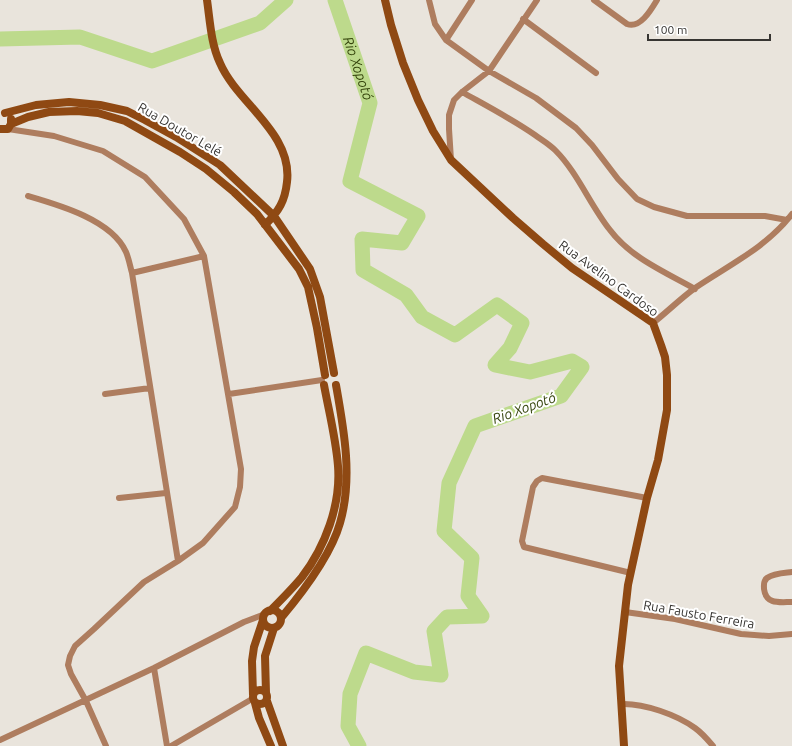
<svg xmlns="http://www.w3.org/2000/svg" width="792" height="746" viewBox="0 0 792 746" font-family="Ubuntu,sans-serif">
	<rect width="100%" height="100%" fill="#e9e4dc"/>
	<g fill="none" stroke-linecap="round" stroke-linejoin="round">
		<!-- river -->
		<g stroke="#bdda8c" stroke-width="15">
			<path id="s1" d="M335,0L370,103L350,181L418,216L402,243L362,239L363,270L406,295L422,317L455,335L497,305L522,323L510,348L495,365L530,372L572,361L582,367L561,396L475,426L449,483L444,531L472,558L468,596L482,616L447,617L434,631L441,675L414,672L366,653L350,694L348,726L359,746"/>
			<path d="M0,39L80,37L152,61L260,23L286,0"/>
		</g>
		<!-- street -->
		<path stroke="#ae7d5f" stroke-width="6" d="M429,0L435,24L446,40L489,71L536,98L576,128L592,145L618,179L637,199L654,207L687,216H765L787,220
			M594,0L627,24C640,29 651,10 657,0
			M523,19L596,73
			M446,40L472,0
			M462,92C487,106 512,119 535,135C542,140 549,144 555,150C578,173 590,205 610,230C631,258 665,272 695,289
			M8,129L54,136L103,151L145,177L184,219L204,256L241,469L240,487L235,507L203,543L178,561L144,582L94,629L75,646L70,656L68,665L71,674L86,701L106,746
			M451,160L449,129V115L454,100L462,92L489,71L537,0
			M28,196C59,205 112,220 126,252C129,259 130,266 132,273L178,561
			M132,273L204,256
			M653,323C667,312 680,299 695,288C729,265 767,247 792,214
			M105,394L150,388
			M229,394L322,380
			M119,498L166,493
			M792,572C784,573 774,573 767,578C763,581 764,585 764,589C766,605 780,602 792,602
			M631,573L524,547L522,541L533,487L537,481L542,478L647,498
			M625,612L675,619L741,634L769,636L792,634
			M154,668L167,746
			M621,704C644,703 677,715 695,728C702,733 708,740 713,746
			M0,740L154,668L244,622L265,614
			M171,746L252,699"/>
		<!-- secondary -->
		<path stroke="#8f4913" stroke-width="8" d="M207,0C210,21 211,44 220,63C237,103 293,133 287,182C285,201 279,211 265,225
			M385,0L391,25L403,63L418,100L433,131L451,160L513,218L543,244L572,268L653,323L661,345L665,357L667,375V410L658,460L647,498L628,585L619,666L624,746
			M5,113L36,105L69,102L100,105L127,111L145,120L176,137L220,165L274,216L310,269L320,297L334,373
			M11,124L28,117L49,112L77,111L98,113L125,121L180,152L206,169L234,192L257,214L299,269L308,287L317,328L325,375
			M0,129H8L11,124V119
			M263 619a9 9 0 1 1 18 0a9 9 0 1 1-18 0Z
			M270,611C281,600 292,589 302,577C325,547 341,505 338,466C336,439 329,412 324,385
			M281,618C302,593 331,555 340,523C353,478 344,430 336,385
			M253 697a7 7 0 1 1 14 0a7 7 0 1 1-14 0Z
			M266,693L265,656L274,628
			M253,695L252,661L254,647L263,620
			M267,701L283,746
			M255,703L259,718L271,746"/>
	</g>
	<g text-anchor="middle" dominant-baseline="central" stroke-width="4" stroke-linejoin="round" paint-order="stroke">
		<!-- street labels -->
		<g font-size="13" fill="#373532" stroke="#fff">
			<text transform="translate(180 129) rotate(30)">Rua Doutor Lelé</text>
			<text transform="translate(609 278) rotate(36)">Rua Avelino Cardoso</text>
			<text transform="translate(699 614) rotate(10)">Rua Fausto Ferreira</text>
		</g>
		<!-- water labels -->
		<g font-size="14" font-style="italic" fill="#34440b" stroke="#fff">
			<text stroke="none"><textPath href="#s1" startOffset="72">Rio Xopotó</textPath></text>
			<text transform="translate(524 408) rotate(-20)">Rio Xopotó</text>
		</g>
	</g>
	<!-- scale -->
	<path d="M648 34v6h122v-6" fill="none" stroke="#373532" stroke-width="2"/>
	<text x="654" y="34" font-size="12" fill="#373532" stroke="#ffffff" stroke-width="3" paint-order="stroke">100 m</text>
</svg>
